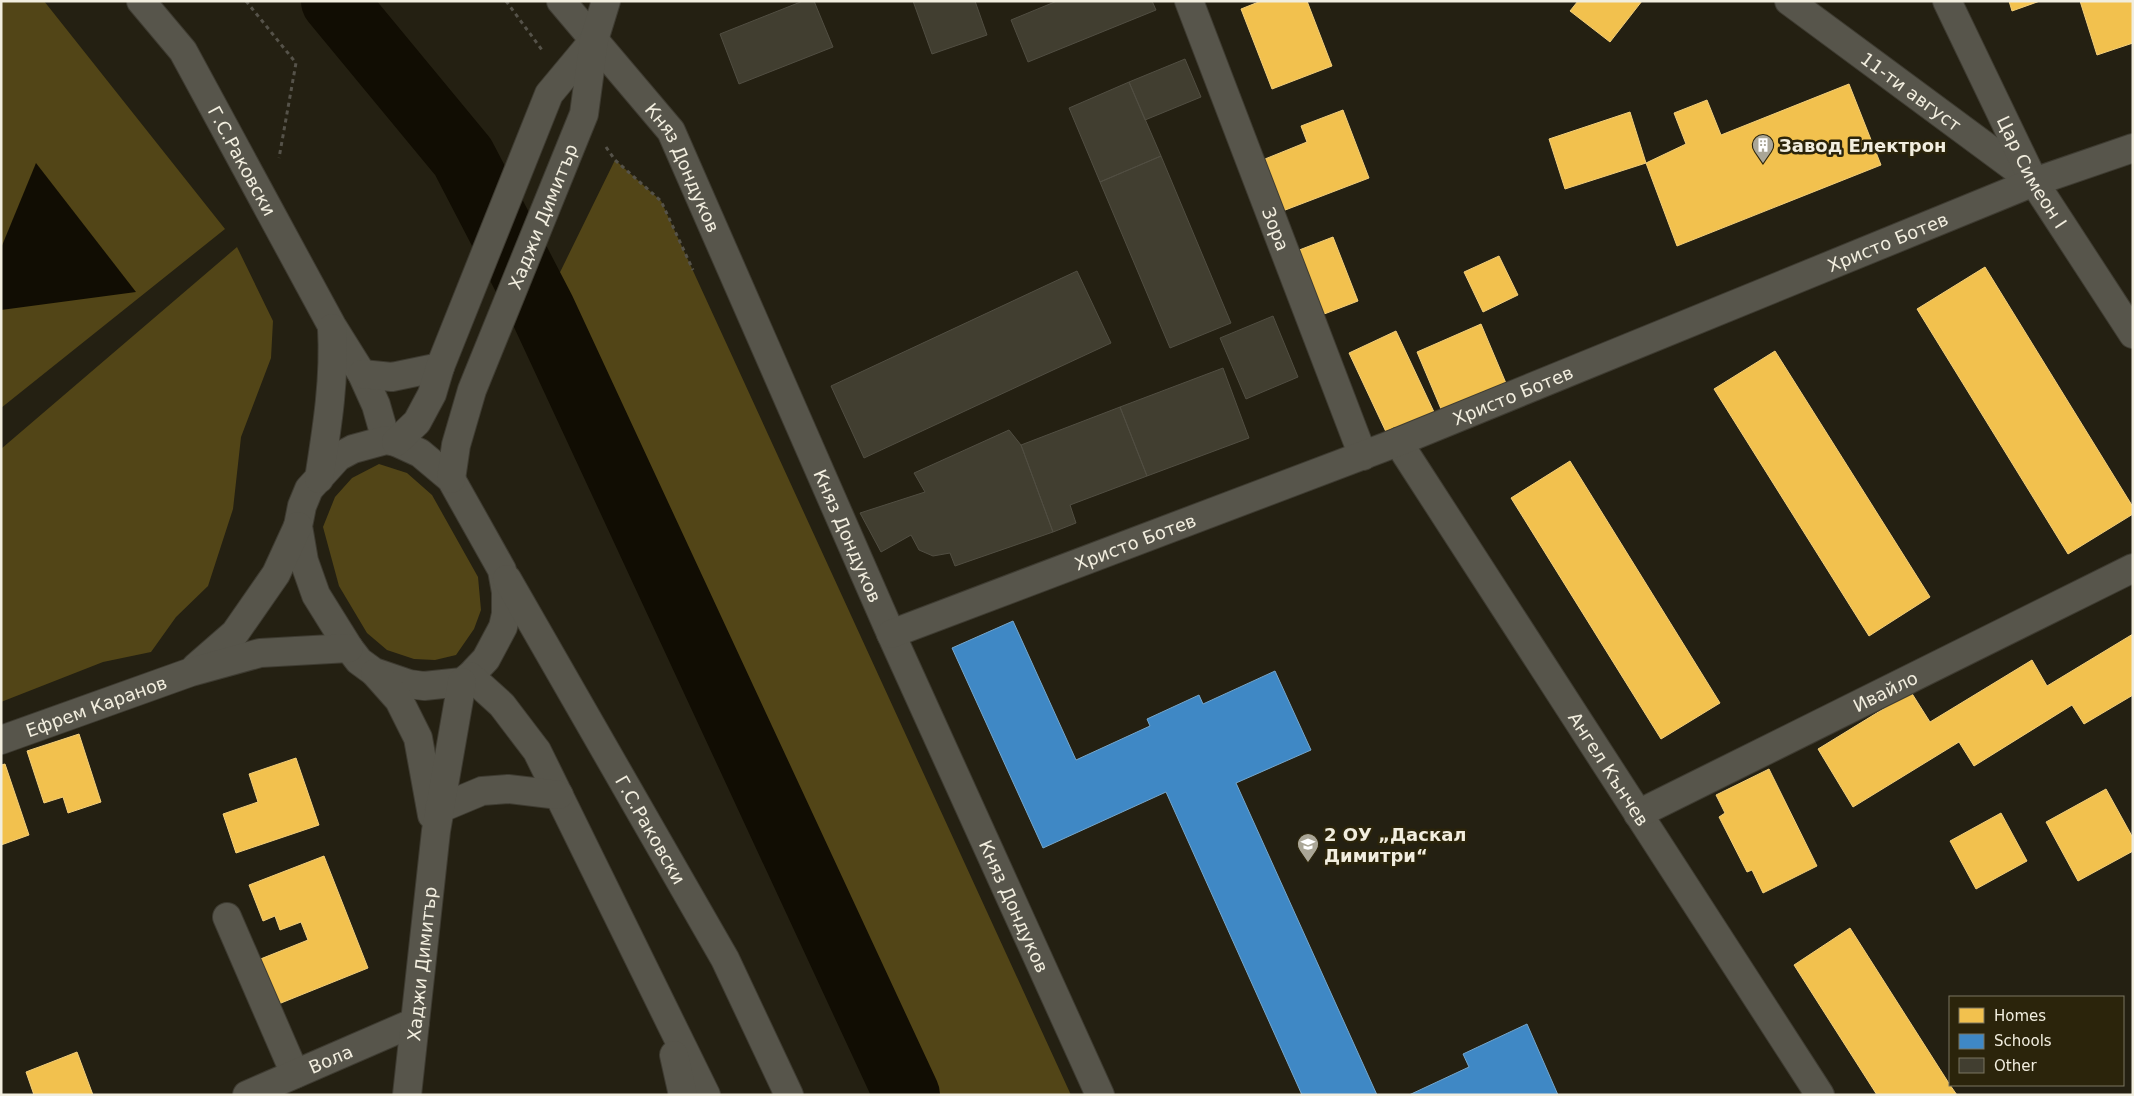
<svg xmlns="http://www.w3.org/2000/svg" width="2134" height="1096" viewBox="0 0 2134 1096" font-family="'DejaVu Sans',sans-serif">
	<rect width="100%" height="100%" fill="#242012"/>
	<!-- green -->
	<path fill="#524517" d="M1,1H44L225,229L1,408Z
		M615,160L661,201L1071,1095H907L542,309Z
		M237,247L273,321L271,358L241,437L233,509L208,586L176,617L151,652L103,662L1,702V449Z
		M379,464L407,473L432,495L478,577L481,610L474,629L456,655L435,660L414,659L387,650L367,633L339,586L323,527L335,497L352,478Z"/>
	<!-- water -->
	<path fill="#110d03" d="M36,163L136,292L1,310V248Z"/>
	<!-- homes -->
	<path fill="#f2c14e" stroke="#f2ce7a" d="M1261,1H1307L1332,66L1272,89L1241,9Z
		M1578,1H1642L1610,42L1570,11Z
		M2009,1H2040L2012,11Z
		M2080,1H2133V43L2097,55Z
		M1849,84L1881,165L1677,246L1646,163L1686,144L1674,113L1707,100L1721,135Z
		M1343,110L1369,178L1280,212L1260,161L1307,142L1301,126Z
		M1630,112L1646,163L1565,189L1549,139Z
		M1333,237L1358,301L1319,316L1294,252Z
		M1499,256L1518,295L1483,312L1464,272Z
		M1985,267L2133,507V514L2068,554L1917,309Z
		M1481,324L1508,388L1444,416L1417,352Z
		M1396,331L1434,412L1387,434L1349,353Z
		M1775,351L1930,597L1869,636L1714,389Z
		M1570,461L1720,703L1661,739L1511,498Z
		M2133,634V695L2084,724L2072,705L1974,766L1959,742L1853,807L1818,749L1911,692L1930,722L2032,660L2047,686Z
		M79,734L101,802L68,813L63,797L44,803L27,751Z
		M296,758L319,825L236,853L223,814L258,802L249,774Z
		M5,764L29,835L1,845V765Z
		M1769,769L1817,866L1763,893L1752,870L1747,872L1719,817L1725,813L1716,795Z
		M2106,789L2133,838V851L2078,881L2046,822Z
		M2001,813L2027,861L1976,889L1950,841Z
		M324,856L368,968L271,1007L253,962L308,940L301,922L280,930L275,916L263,921L249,885Z
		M1850,928L1950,1085L1957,1095H1877L1794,965Z
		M77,1052L93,1095H34L26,1072Z"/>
	<!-- schools -->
	<path fill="#3f88c5" stroke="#75a7cd" d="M1013,621L1076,760L1150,726L1147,719L1199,695L1203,704L1275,671L1311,750L1236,783L1377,1095H1302L1166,792L1043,848L952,648Z
		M1527,1024L1558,1095H1409L1469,1067L1463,1054Z"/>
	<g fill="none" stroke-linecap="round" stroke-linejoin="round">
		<!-- river -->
		<path stroke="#110d03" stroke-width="66" d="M334,1L463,157L542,309L907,1095"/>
	</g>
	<!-- building -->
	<path fill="#413e30" stroke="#514e42" d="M803,1H814L833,47L739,84L720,34Z
		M913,1H975L987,35L932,54Z
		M1057,1H1152L1156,10L1028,62L1011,20Z
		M1185,59L1201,97L1145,120L1129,82Z
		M1129,82L1161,156L1100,182L1069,108Z
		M1161,156L1231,323L1170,348L1100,182Z
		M1077,271L1111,343L864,458L831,386Z
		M1273,316L1298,377L1246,399L1220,338Z
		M1223,368L1249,438L1147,476L1120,407Z
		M1120,407L1147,476L1070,505L1076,523L1053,532L1021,445Z
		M1009,430L1021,445L1053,532L955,566L950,553L933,556L919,550L911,535L881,552L860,513L925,492L914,473Z"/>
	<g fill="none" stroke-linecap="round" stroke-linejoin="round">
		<!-- minor casing -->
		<g stroke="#3e3b31" stroke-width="30">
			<g id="minor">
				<path id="s1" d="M141,1L183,51L332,326L362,374L376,405L386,440"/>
				<path id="s2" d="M561,1L671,131L891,634L1100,1095"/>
				<path id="s3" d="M1189,1L1363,456"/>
				<path id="s4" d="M1789,1L2031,180"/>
				<path id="s5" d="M1947,1L2034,182L2133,334"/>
				<path d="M362,374L392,377L440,367"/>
				<path d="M386,440L396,442L420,453L451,479L502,570L506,592V614L503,627L486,659L470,676L462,682L424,686L409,684L374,672L359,661L349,648L316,595L304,561L298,526L302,506L309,489L338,457L353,449Z"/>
				<path d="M396,442L417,422L432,394L440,367L549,94L594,40"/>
				<path id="s6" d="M1398,442L1820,1095"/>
				<path d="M319,479C327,428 335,379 332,328"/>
				<path id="s7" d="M451,479L456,445L472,390L584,114L594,40L606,1"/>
				<path id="s8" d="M507,579L725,959L789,1095"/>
				<path id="s9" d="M891,634L1398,442L2034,182L2133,148"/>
				<path d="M196,667L235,633L276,574L298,526"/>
				<path d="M375,673L399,700L418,738L432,815"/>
				<path d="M470,676L502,705L537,751L706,1095"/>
				<path id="s10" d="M1,740L191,672L260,653L349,648"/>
				<path d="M439,809L482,791L508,789L559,795"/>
				<path id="s11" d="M1638,814L2133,568"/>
				<path d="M227,917L295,1074"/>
				<path d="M674,1055L683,1095"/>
				<path id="s12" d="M247,1095L415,1022"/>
				<path id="s13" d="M407,1095L436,831L462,682"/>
			</g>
		</g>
		<!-- path -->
		<path stroke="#555249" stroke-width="3" stroke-dasharray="4 4" stroke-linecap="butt" d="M246,1L296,63L279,158
			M506,1L542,50
			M606,147L615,160L661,201L693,270"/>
		<!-- minor -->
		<use href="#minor" stroke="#57554b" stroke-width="28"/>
	</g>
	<!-- icons -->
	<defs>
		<g id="building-pin" transform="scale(1.125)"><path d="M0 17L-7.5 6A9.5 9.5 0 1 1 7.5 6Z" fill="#aaa697" stroke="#2b240b"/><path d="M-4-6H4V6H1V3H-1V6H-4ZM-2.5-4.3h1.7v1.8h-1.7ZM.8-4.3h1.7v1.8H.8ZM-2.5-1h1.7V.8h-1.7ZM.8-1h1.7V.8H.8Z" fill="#fff"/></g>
		<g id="school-pin" transform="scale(1.125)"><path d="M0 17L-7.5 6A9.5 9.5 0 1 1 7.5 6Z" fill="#aaa697" stroke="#2b240b"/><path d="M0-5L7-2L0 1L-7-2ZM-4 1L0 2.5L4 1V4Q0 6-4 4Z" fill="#fff"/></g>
	</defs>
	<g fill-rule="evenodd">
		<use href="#building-pin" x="1763" y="145"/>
		<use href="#school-pin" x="1308" y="844"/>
	</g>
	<g text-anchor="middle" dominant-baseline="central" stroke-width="5" stroke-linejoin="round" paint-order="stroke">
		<!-- street labels -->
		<g font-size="18" fill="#f2eedf" stroke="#2b240b">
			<text stroke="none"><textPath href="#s4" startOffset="152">11-ти август</textPath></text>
			<text stroke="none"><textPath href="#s1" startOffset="190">Г.С.Раковски</textPath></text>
			<text stroke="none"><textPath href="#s2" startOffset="208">Княз Дондуков</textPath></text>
			<text stroke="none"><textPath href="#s5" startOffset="191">Цар Симеон I</textPath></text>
			<text stroke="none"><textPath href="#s7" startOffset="279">Хаджи Димитър</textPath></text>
			<text stroke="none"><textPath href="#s3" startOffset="244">Зора</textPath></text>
			<text stroke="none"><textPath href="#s9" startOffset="1071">Христо Ботев</textPath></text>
			<text stroke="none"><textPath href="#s9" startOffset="666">Христо Ботев</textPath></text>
			<text stroke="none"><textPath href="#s2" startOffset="612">Княз Дондуков</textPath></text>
			<text stroke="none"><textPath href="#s9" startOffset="261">Христо Ботев</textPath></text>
			<text stroke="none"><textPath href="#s11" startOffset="276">Ивайло</textPath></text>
			<text stroke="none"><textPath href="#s10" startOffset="101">Ефрем Каранов</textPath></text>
			<text stroke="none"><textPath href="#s6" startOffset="389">Ангел Кънчев</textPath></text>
			<text stroke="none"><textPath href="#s8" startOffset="289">Г.С.Раковски</textPath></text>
			<text stroke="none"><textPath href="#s2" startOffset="1018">Княз Дондуков</textPath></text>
			<text stroke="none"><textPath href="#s13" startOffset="132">Хаджи Димитър</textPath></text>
			<text stroke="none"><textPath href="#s12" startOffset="91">Вола</textPath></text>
		</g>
		<!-- poi labels -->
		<g font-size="18" font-weight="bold" fill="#f2eedf" stroke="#2b240b" text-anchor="start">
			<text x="1779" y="145">Завод Електрон</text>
			<text x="1324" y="834">2 ОУ „Даскал<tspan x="1324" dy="21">Димитри“</tspan></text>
		</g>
	</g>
	<!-- border -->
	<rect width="2134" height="1096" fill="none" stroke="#f2eedf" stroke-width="5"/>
	<!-- legend -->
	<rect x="1949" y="996" width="175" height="90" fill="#2b240b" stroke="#7b7560"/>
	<rect x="1959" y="1008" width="25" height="15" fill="#f2c14e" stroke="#7b7560"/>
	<text x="1994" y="1021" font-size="15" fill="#f2eedf">Homes</text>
	<rect x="1959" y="1034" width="25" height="15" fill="#3f88c5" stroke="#7b7560"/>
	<text x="1994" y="1046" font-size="15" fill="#f2eedf">Schools</text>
	<rect x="1959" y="1058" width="25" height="15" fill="#413e30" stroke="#7b7560"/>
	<text x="1994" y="1071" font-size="15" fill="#f2eedf">Other</text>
</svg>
